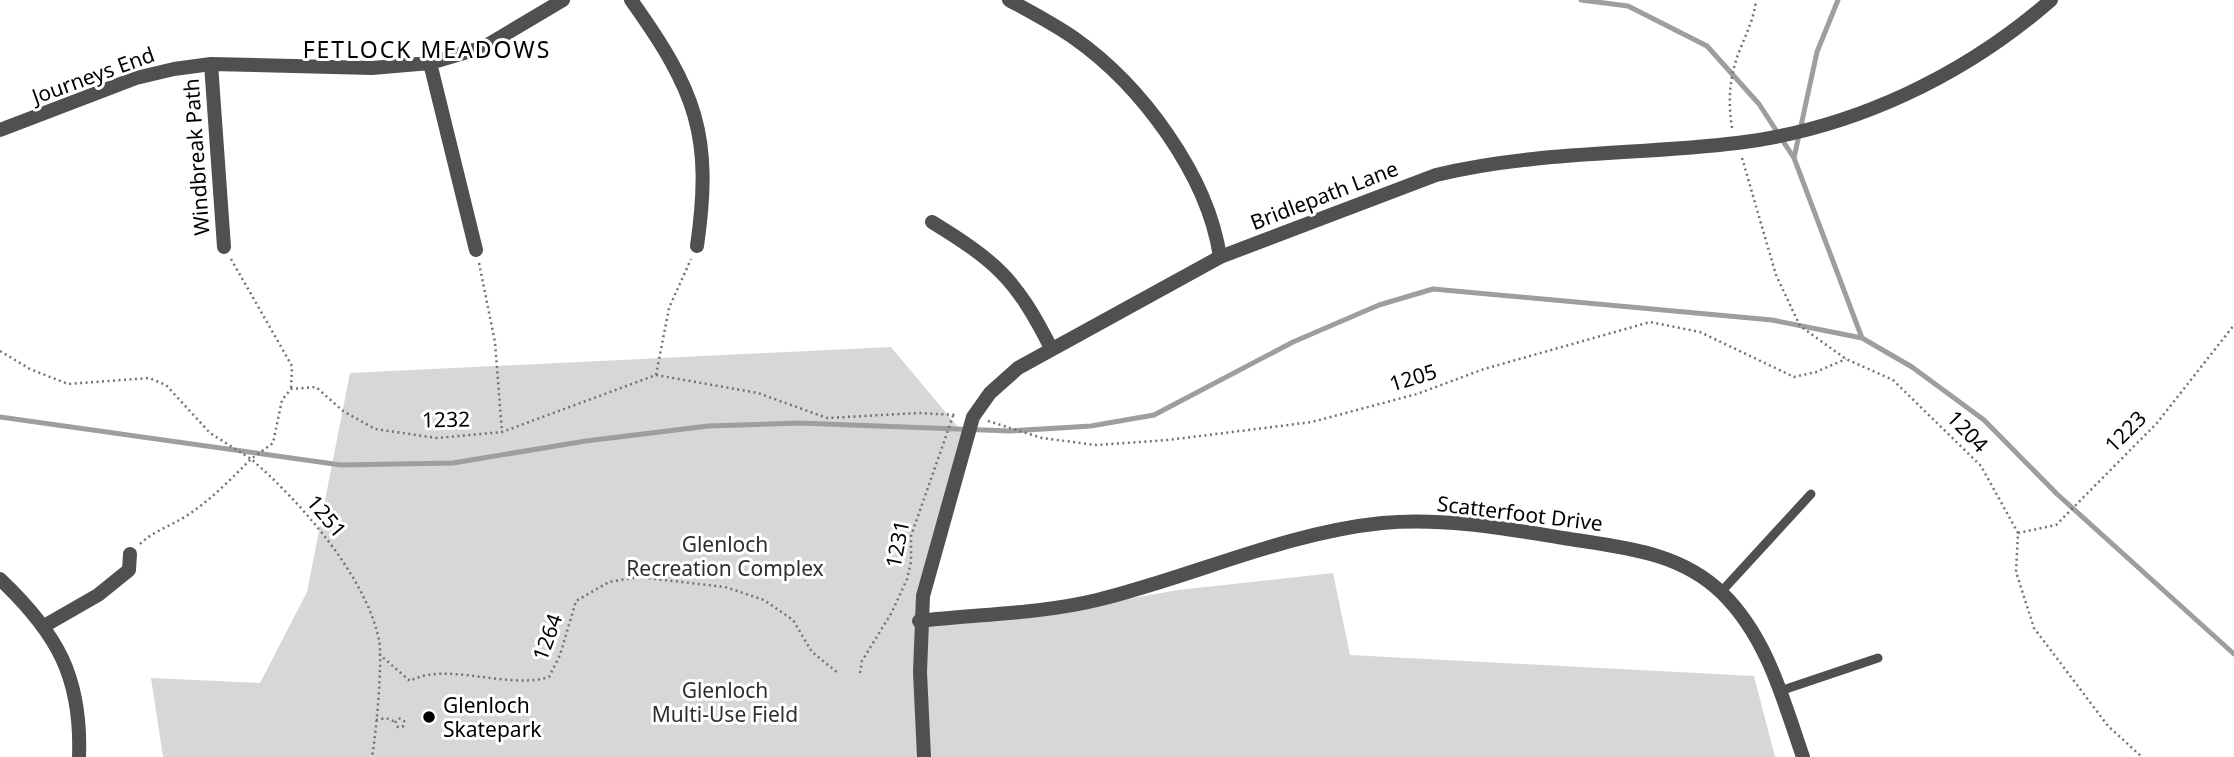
<svg xmlns="http://www.w3.org/2000/svg" width="2234" height="757" viewBox="0 0 2234 757" font-family="'Noto Sans',sans-serif">
	<rect width="100%" height="100%" fill="#fff"/>
	<!-- green -->
	<path fill="#d7d7d7" d="M891,347L967,438L921,627L1032,616L1178,590L1333,573L1350,655L1754,676L1775,757H163L151,678L260,683L307,592L350,373Z"/>
	<g fill="none" stroke-linecap="round" stroke-linejoin="round">
		<!-- stream -->
		<path stroke="#9e9e9e" stroke-width="5" d="M1581,0L1628,6L1707,46L1759,104L1794,158L1862,338
			M1794,158L1817,52L1838,0
			M0,417L341,465L453,463L586,441L708,426L799,423L1010,431L1091,426L1154,415L1293,342L1379,305L1433,289L1772,320L1862,338L1912,367L1984,420L2057,494L2234,654"/>
		<!-- path -->
		<path stroke="#727272" stroke-width="2.5" stroke-dasharray="2 3.5" stroke-linecap="butt" d="M1732,128C1728,102 1729,78 1739,52C1746,34 1754,19 1756,0
			M1742,158L1776,275L1800,326L1846,359L1893,380L1981,466L2018,533L2016,572L2034,628L2108,726L2142,757
			M231,259L292,366L291,389
			M479,263L495,342L502,432
			M0,351L30,369L68,384L149,378L166,385L210,433L251,459L273,443L282,400L291,389L316,387L343,411L375,429L437,438L502,432L656,375L758,393L827,418L919,413L957,415
			M656,375L669,308L691,259
			M988,421L1042,438L1096,445L1168,440L1312,422L1417,394L1484,369L1650,322L1700,332L1794,377L1816,372L1846,359
			M2018,533L2056,525L2157,423L2234,325
			M140,544C152,532 168,527 183,518C209,502 230,480 251,459C299,500 366,576 379,640C383,660 376,735 372,757
			M379,654L410,681C446,661 507,690 549,677L560,655L576,601L609,582L638,577L725,587L764,600L793,620L812,652L838,673
			M860,673L862,661L892,612L907,579L911,562V536L953,416
			M395.5 723a4.5 4.5 0 1 1 9 0a4.5 4.5 0 1 1-9 0Z
			M376,720L386,718L396,722"/>
		<!-- service -->
		<path stroke="#505050" stroke-width="9" d="M1721,592L1811,494
			M1780,691L1878,658"/>
		<!-- minor -->
		<path stroke="#505050" stroke-width="14" d="M631,0C696,91 713,135 697,246
			M1009,0C1031,12 1054,24 1074,38C1141,85 1208,175 1220,257
			M430,63L476,250
			M211,64L224,247
			M0,130L136,78L174,69L211,64L372,68L430,63L484,47L563,0
			M932,222C997,262 1016,279 1051,348
			M0,579C57,633 82,677 79,757
			M919,621C978,614 1039,614 1097,600C1192,577 1284,533 1382,523C1447,517 1513,530 1576,540C1629,548 1682,554 1722,593C1767,637 1783,699 1803,757
			M44,626L98,595L129,570L130,554"/>
		<!-- tertiary -->
		<path stroke="#505050" stroke-width="14" d="M924,757L920,672L923,596L973,417L990,393L1018,368L1220,257L1436,175C1534,151 1637,155 1737,143C1853,129 1964,76 2051,0"/>
	</g>
	<!-- markers -->
	<circle fill="#000" stroke="#fff" stroke-width="2.5" cx="429" cy="717" r="7"/>
	<g text-anchor="middle" dominant-baseline="central" stroke-width="6" stroke-linejoin="round" paint-order="stroke">
		<!-- street labels -->
		<g font-size="21" fill="#000" stroke="#fff">
			<text transform="translate(93 75) rotate(-20)">Journeys End</text>
			<text transform="translate(196 157) rotate(-94)">Windbreak Path</text>
			<text transform="translate(1324 195) rotate(-21)">Bridlepath Lane</text>
			<text transform="translate(1413 377) rotate(-17)">1205</text>
			<text transform="translate(446 419) rotate(-1)">1232</text>
			<text transform="translate(1968 431) rotate(46)">1204</text>
			<text transform="translate(2125 431) rotate(-45)">1223</text>
			<text transform="translate(1520 513) rotate(7)">Scatterfoot Drive</text>
			<text transform="translate(327 516) rotate(50)">1251</text>
			<text transform="translate(897 544) rotate(-79)">1231</text>
			<text transform="translate(547 637) rotate(-70)">1264</text>
		</g>
		<!-- park labels -->
		<g font-size="21" fill="#2e2e2e" stroke="#fff">
			<text x="725" y="544">Glenloch<tspan x="725" dy="24">Recreation Complex</tspan></text>
			<text x="725" y="690">Glenloch<tspan x="725" dy="24">Multi-Use Field</tspan></text>
		</g>
		<!-- poi labels -->
		<g font-size="21" fill="#000" stroke="#fff" text-anchor="start">
			<text x="443" y="705">Glenloch<tspan x="443" dy="24">Skatepark</tspan></text>
		</g>
		<!-- neighbourhood labels -->
		<g font-size="23" letter-spacing="2" fill="#000" stroke="#fff">
			<text x="427" y="49">FETLOCK MEADOWS</text>
		</g>
	</g>
</svg>
